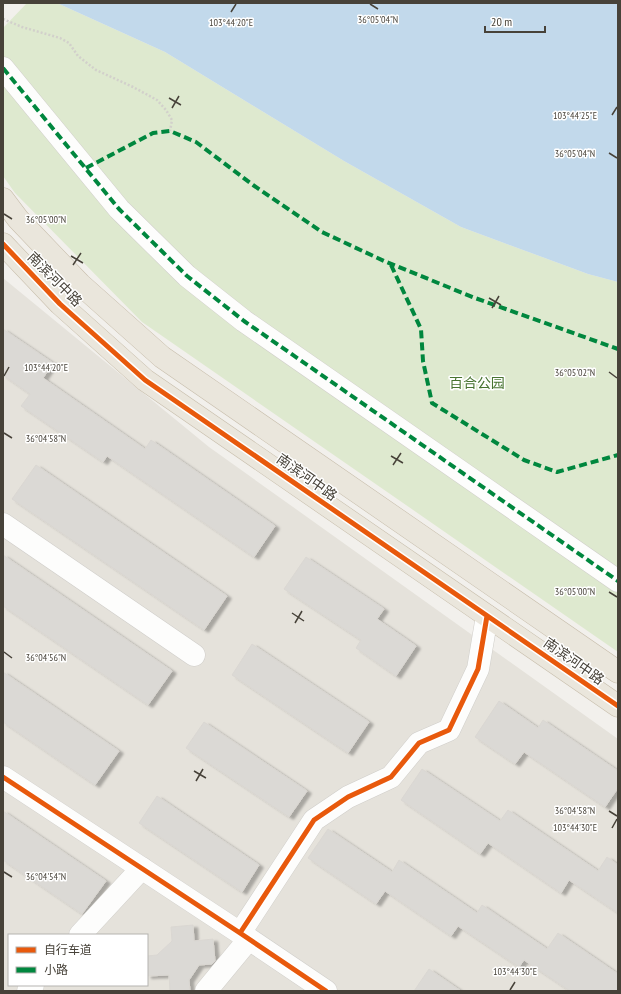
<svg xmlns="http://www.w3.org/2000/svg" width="621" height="994" viewBox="0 0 621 994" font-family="'PT Sans Narrow','Noto Sans SC',sans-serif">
	<defs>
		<filter id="shadow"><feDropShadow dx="4.5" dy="2.5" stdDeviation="1" flood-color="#0004"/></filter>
	</defs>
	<rect width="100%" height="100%" fill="#f2f0ec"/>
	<!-- residential -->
	<path fill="#e5e2db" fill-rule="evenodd" d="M3,278L209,447L618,739V991H3ZM9,935H147V985H9Z"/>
	<!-- green -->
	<path fill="#dee9cf" d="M27,3H57L165,52L344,161L461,227L588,274L618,282V652L142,322L15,193L3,176V28Z"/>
	<!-- water -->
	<path fill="#c2d9eb" d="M57,3H618V282L588,274L461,227L344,161L165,52Z"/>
	<!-- building -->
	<path fill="#dbd9d5" stroke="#dad7d2" filter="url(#shadow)" d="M3,329L53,363L43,378L145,449L151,440L275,526L254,557L107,456L103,462L21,406L30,394L3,375Z
		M36,465L227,596L204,630L12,499Z
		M3,555L172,671L148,705L3,606Z
		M306,557L384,609L377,619L416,646L396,676L356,648L361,640L284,589Z
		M252,644L369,722L348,753L232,675Z
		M3,672L119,751L95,785L3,722Z
		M499,701L538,728L543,720L618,771V788L605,807L524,752L515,764L475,737Z
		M204,722L307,791L289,817L186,748Z
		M422,769L500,821L508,810L598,871L607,857L618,865V913L569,880L561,893L488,843L480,854L401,800Z
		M157,796L259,865L242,892L139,823Z
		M3,811L106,881L82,914L3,860Z
		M328,829L392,872L399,860L477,913L482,905L547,949L558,933L618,974V991H570L524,960L519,967L458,926L451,936L385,891L376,904L308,858Z
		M193,925L194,941L213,939L215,961L212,964L199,965L189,980L190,991H170L169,975L147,976V956L157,955L172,941L171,927Z
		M429,969L461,991H414Z"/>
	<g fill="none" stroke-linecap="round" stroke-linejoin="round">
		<!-- street casing -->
		<g stroke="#d0ceca" stroke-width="23">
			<path id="street" d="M3,68L119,209L187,276L244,321L618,581
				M3,524L194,655
				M3,777L240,933L326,991
				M240,933L314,820L348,797L391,777L419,743L449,730L478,669L487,616
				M80,935L142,868
				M28,991L33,985
				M206,991L249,939"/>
		</g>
		<!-- highway casing -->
		<g stroke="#c7bdab" stroke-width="23">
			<path id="highway" d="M3,199L18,219L80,284L162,357L618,672
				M3,244L60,304L145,380L618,706"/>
		</g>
		<!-- path -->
		<path stroke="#d2d0cb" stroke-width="2.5" stroke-dasharray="2 2" stroke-linecap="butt" d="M3,19L22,27L60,38L69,43L78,56L96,70L133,87L157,100L166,110L172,120L170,131"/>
		<!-- street -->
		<use href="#street" stroke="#fdfdfc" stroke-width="22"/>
		<!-- highway -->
		<use href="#highway" stroke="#eae6dc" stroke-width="22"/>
		<!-- quiet -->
		<path stroke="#00873e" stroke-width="4" stroke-dasharray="8 4" stroke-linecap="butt" d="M3,68L119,209L187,276L244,321L618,581
			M86,168L153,133L170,131L196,142L253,185L322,232L384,261L475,298L618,349
			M391,265L421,329L423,361L432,403L524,460L557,472L600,460L618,455"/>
		<!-- cycleway casing -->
		<g stroke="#fff" stroke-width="8">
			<path id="cycleway" d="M3,244L60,304L145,380L618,706
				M3,777L240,933L326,991
				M240,933L314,820L348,797L391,777L419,743L449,730L478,669L487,616"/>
		</g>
		<!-- cycleway -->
		<use href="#cycleway" stroke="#e8590c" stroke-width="5"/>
	</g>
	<!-- ticks -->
	<path fill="none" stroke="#474239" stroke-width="1.5" d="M370,4L378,9M231,12L236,4M169,98L181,105M172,108L179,96M612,115L617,107M609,153L617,158M4,214L12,219M71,256L83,263M73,265L81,253M489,298L501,305M492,308L499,296M609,372L617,378M4,376L9,367M4,433L12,438M391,456L403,463M393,465L401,453M609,592L617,597M292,613L304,621M295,623L302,611M4,652L12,658M194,771L206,778M196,781L203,769M609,811L617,816M612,828L617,819M4,872L12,877M510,990L515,982"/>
	<g text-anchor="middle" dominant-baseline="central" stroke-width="3" stroke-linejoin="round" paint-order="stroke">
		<!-- street labels -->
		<g font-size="14" fill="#474239" stroke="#fff">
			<text transform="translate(55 279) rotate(45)">南滨河中路</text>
			<text transform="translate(307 477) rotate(35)">南滨河中路</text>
			<text transform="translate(574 661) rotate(35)">南滨河中路</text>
		</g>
		<!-- park labels -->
		<g font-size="14" fill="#487431" stroke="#fff">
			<text x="477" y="383">百合公园</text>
		</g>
	</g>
	<g font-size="10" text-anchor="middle" fill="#474239" stroke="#fff" stroke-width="3" stroke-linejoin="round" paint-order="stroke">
		<text x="378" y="23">36°05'04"N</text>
		<text x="231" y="26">103°44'20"E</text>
		<text x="575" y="119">103°44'25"E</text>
		<text x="575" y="157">36°05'04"N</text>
		<text x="46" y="223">36°05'00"N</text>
		<text x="46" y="371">103°44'20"E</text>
		<text x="575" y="376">36°05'02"N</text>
		<text x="46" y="442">36°04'58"N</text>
		<text x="575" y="595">36°05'00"N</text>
		<text x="46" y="661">36°04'56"N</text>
		<text x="575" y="814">36°04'58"N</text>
		<text x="575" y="831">103°44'30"E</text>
		<text x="46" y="880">36°04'54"N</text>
		<text x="515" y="975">103°44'30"E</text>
	</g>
	<!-- border -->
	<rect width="621" height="994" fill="none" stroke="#474239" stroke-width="8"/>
	<!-- legend -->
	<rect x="8" y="934" width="140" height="52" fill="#ffffff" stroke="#b5b3b0"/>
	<rect x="16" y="947" width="20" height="6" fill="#e8590c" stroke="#b5b3b0"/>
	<text x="44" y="954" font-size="12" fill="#474239">自行车道</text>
	<rect x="16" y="967" width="20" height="6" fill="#00873e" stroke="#b5b3b0"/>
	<text x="44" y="974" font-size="12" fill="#474239">小路</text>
	<!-- scale -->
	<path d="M485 26v6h60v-6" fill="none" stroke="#474239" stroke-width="2"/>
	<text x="491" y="26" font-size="12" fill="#474239" stroke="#ffffff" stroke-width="3" paint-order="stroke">20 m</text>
</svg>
